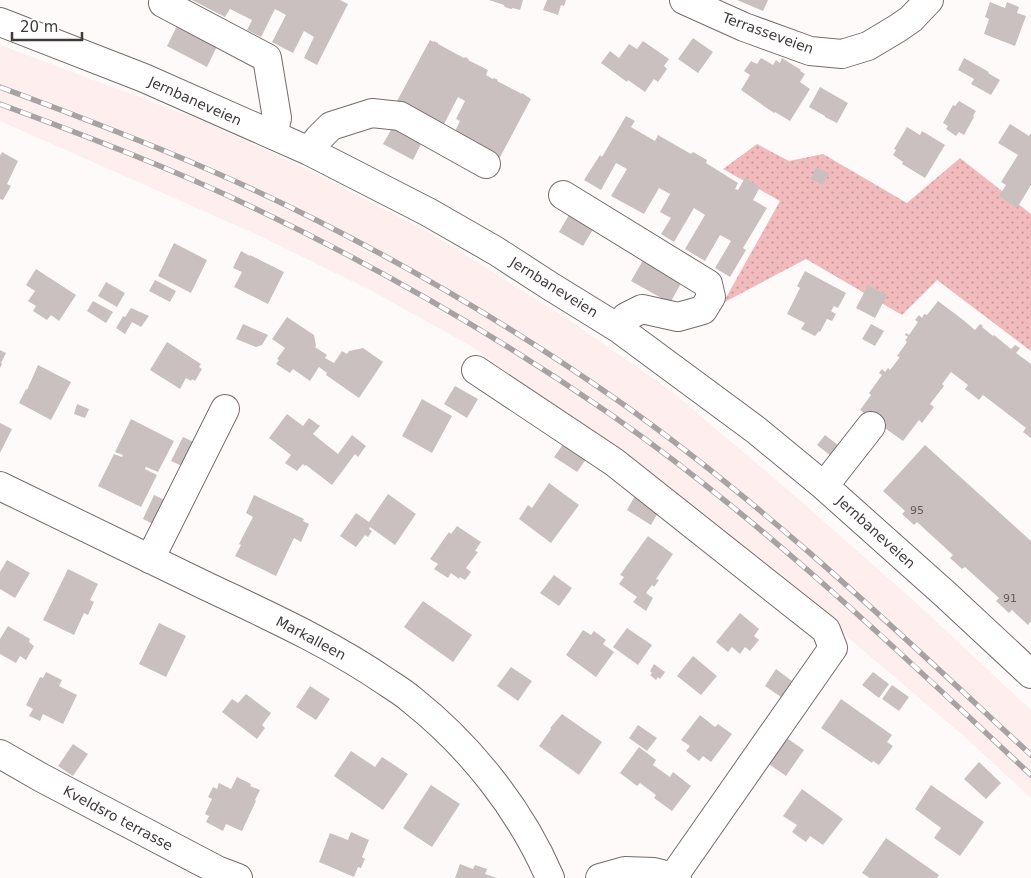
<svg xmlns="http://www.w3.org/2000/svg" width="1031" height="878" viewBox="0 0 1031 878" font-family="'DejaVu Sans',sans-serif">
	<defs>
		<pattern id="grass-dots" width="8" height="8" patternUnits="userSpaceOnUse" patternTransform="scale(1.25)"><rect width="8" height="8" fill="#f1babc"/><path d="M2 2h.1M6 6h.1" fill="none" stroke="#c5989a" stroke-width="1.8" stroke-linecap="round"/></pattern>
	</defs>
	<rect width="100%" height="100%" fill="#fffafa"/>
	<!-- built -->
	<path fill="#feeeee" d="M0,45L195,118L301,166L432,234L566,318L670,390L788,490L913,600L1031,710V798L966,738L817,611L579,424L471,346L372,291L260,236L0,121Z"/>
	<!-- grass -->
	<path fill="url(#grass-dots)" d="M757,144L789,161L823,154L907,203L960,158L1031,214V351L937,280L902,315L806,259L723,303L780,201L723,169Z"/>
	<!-- building -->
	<path fill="#cbc0c0" d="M192,0H340L348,4L317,65L304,58L314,37L304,31L293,53L272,42L286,15L275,9L261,37L247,30L252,20L230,9L225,17Z
		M489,0H523L520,10L513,8L511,9L505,7L504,5Z
		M547,0H566L564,6L561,5L558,15L543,10Z
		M737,0H768L763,11Z
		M990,2L1005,8L1007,2L1019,7L1017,13L1026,16L1015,46L984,34L989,19L985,17Z
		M179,22L219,42L207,67L167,46Z
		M693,38L713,52L698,73L678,59Z
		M430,40L434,42V41L438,43V44L464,58L465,57L469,59L468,60L488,70L486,75L493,79L494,78L498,80L497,81L522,94V93L531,99L498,161L453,135L460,121L456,119L465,101L458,97L443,126L397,101Z
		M643,41L669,59L664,66L667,69L658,82L654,79L645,92L628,80L627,82L601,63L610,51L619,58L629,44L637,49Z
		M761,58L773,65L776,60L780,63L782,58L801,70L800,71L805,74L800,82L810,89L790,121L775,112L774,113L741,90L750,75L744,71L751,61L757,64Z
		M964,58L989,72L988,73L1000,80L991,95L971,84L974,79L958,70Z
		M820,87L848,103L837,123L825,117V116L809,107Z
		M959,101L976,111L973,116L974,117L964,135L959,132L956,136L946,129L948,126L943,123L953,105L955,106Z
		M626,116L635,121L631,127L655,141L658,135L691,154L693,152L707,160L706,163L738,183L735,189L738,190L745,178L760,187L753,200L767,208L743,248L746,250L730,277L715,268L731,241L720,235L705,261L685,249L705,215L694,208L674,242L661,234L671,218L660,212L670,194L659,188L644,214L611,196L627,169L616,163L601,190L584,180L600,155L602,157Z
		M395,123L424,138L413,160L383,144Z
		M1010,124L1029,136L1031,133V185L1017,208L999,196L1006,185L1001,182L1018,155L998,143Z
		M907,127L920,135L922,131L945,145L925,178L902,164L903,162L893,155L896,150L894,149Z
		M2,152L18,161L7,184L11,186L3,200L0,199V156Z
		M816,167L829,173L823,185L811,179Z
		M573,208L597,223L583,246L559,232Z
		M174,243L207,260L191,293L158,276Z
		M241,251L250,256V255L284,272L268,304L234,287L242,272L233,268Z
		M645,257L683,280L670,303L631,281Z
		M36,269L76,295L59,321L51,315L47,320L33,311L36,306L28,301L35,291L26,285Z
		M805,271L846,293L838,308L834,306L831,311L836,314L832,321L827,319L820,332L819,331L815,336L801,329L805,323L787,314L800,288L797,286Z
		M155,280L176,291L170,302L149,291Z
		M106,282L125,293L117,307L98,296Z
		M868,285L887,295L875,318L856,308Z
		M93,301L113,312L106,323L87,311Z
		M938,301L962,319L975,330L980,324L983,326L982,327L993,336L994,335L1011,349L1015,345L1020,348L1016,353L1031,364V438L1023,432L1026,428L983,395L979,400L965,389L968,385L951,372L942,384L944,386L930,404L934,407L922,423L919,420L903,441L860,410L871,395L869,393L882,375L879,373L882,369L885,372L888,368L890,370L900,357L897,356L907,342L905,340L908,337L905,335L906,333L909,335L918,322L915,320L919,315L922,318L924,314L927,315Z
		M131,308L149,316L141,327L132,322L125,334L116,328L123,316L125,317Z
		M287,317L314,335L316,346L315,347L327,355L325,358L334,363L342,351L347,354L349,351L363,348L383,362L359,398L326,375L327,373L319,367L310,381L293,369L290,373L276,364L279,360L277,359L285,348L272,339Z
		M243,324L268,335L262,345L256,347L236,339Z
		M871,324L884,331L875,346L862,339Z
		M167,342L201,364L199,367L202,369L195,381L192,379L191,381L186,378L180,389L150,370Z
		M0,350L6,353L1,363L2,364L0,368Z
		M38,365L71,382L51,420L19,403L26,389L27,390Z
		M455,386L478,399L467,418L444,404Z
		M422,399L452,416L432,453L402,436Z
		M77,404L89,409L85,418L74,414Z
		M287,414L303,426L309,418L320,426L313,434L338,454L352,435L366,446L358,457L355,454L332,485L306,465L305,466L303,464L297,471L285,463L291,455L269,438Z
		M131,419L174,441L158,472L146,467L145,468V469L157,475L141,507L98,486L114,454L122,457L123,455L115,452Z
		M0,423L12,429L0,453Z
		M825,435L838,445L831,456L817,445Z
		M183,437L196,443L184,467L171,461Z
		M564,443L587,458L577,472L554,457Z
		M925,445L1031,541V621L1028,625L1012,610L1009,613L996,601L999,598L965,567L962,569L950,558L953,555L917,522L914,525L902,514L905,511L883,491Z
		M549,483L579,505L551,543L519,519L528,505L532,508Z
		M388,494L416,514L395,545L370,527L369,529L372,531L368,537L365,535L356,547L340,536L356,513L369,522Z
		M636,494L660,509L651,525L627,510Z
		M154,495L167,501L155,525L143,519Z
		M254,495L304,519L303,521L309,524L301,542L294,538L276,576L235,556L241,545L239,544L253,517L246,513Z
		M457,526L481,542L475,551L478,552L466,568L471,572L465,580L460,577L459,579L451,573L448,578L434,569L438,564L430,559L449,532L451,534Z
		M648,536L673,554L656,579L659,580L654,587L652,585L646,593L653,598L646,611L633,602L637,597L619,584L624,577L620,575Z
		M7,560L30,573L15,598L0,589V572Z
		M68,569L98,584L90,600L94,602L88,615L84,613L74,635L43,620Z
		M554,575L572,588L559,606L540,593Z
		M423,601L472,635L453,662L404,627Z
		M740,613L759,629L754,636L759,640L750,651L745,647L740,654L732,647L728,652L716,642Z
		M159,623L186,636L166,677L139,664Z
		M8,626L30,639L29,642L34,646L26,660L20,656L16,663L0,654V639Z
		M627,628L652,645L638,665L613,647Z
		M583,630L591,635L594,631L606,640L603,644L614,652L596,677L566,655Z
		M693,656L717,676L701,695L677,676Z
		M654,664L665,672L660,679L658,677L656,680L650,675L652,673L650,671Z
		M511,667L532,681L518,701L497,686Z
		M776,669L792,681L781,697L765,686Z
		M46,672L62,680L59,686L77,695L63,724L43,714L40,721L29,716L33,709L26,705L40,677L43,678Z
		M873,672L889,684L879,698L862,685Z
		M892,685L909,697L899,711L882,699Z
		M310,686L330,699L316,720L296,707Z
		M246,694L271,713L262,725L265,728L257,739L222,712L232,699L238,703Z
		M841,699L892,735L887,742L893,746L879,765L873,761L872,763L821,728Z
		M562,714L602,742L579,775L539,746L551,729L550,728Z
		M700,715L715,727L718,724L732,734L711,762L703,756L699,761L686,751L690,746L681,740Z
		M638,725L657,738L647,751L629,738Z
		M784,736L804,750L786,776L766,762Z
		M73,744L88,754L73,776L58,766Z
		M639,747L656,760L653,765L670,777L673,772L691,786L672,811L654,798L656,795L640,783L637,786L620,773Z
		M351,751L375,767L382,757L408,774L383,810L334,776Z
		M979,762L1001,783L986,799L964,779Z
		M237,777L251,784L250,786L260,790L255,800L256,801L242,831L226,824L223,831L206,822L209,816L205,814L212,799L208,797L213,787L217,789L219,783L231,789Z
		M431,785L460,804L432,847L403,828Z
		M931,785L984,822L960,856L934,838L941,828L915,809Z
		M802,789L843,819L823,845L810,836L806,842L792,832L797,825L783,816Z
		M351,832L369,840L362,857L365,859L361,868L358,867L354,877L319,862L330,833L348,840Z
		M886,838L939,875L937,878H870L862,873Z
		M460,864L473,869L475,865L487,869L485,874L497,878H455Z"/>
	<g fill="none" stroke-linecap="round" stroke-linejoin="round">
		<!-- minor casing -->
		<g stroke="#766c6c" stroke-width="30">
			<path id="minor" d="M684,0L744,27L810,51L842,54L868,46L898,28L911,19L929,0
				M163,3L267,58L277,118L273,135
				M0,22L144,78L309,151L428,212L496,251L550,286L618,328L756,430L824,486L945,594L1031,674
				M309,151L319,138L331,126L372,113L400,116L486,164
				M563,195L708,284L711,297L703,310L678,317L642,309L626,317L618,328
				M476,370L614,462L826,630L833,648L673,877
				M824,486L871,426
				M150,559L225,409
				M0,754L42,778L217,870L238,878"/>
		</g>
		<!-- major casing -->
		<g stroke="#766c6c" stroke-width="30">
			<path id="major" d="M0,486C68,519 136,552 204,585C267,615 330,643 388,683C396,688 405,694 412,700C470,746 521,810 550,878
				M600,878L625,871L654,872L677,878"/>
		</g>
		<!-- minor -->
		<use href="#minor" stroke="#fff" stroke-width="28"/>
		<!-- major -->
		<use href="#major" stroke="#fff" stroke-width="28"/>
		<!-- rail casing -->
		<g stroke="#a8a3a3" stroke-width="5.5">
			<path id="rail" d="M0,87C107,127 214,168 316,220C421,273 523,334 620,402C768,507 898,632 1031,755
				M0,104C86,136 171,168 254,208C378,267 497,336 610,414C762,520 896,649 1031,775"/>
		</g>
		<!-- rail -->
		<use href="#rail" stroke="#fff" stroke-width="4" stroke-dasharray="11" stroke-linecap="butt"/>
	</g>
	<g text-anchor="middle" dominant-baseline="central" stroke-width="5" stroke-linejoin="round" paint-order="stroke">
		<!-- number labels -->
		<g font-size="11" fill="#635c5c">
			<text x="917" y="510">95</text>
			<text x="1010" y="598">91</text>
		</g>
		<!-- street labels -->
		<g font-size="14" fill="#403b3b" stroke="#fff">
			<text transform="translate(768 33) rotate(20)">Terrasseveien</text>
			<text transform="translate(195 101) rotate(24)">Jernbaneveien</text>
			<text transform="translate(554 287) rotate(32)">Jernbaneveien</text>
			<text transform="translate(876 532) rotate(42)">Jernbaneveien</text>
			<text transform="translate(311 638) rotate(28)">Markalleen</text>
			<text transform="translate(118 818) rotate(28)">Kveldsro terrasse</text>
		</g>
	</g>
	<!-- scale -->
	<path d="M12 32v8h70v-8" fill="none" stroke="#403b3b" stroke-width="2.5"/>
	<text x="20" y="32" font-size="15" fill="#403b3b" stroke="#ffffff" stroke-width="4" paint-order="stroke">20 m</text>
</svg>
